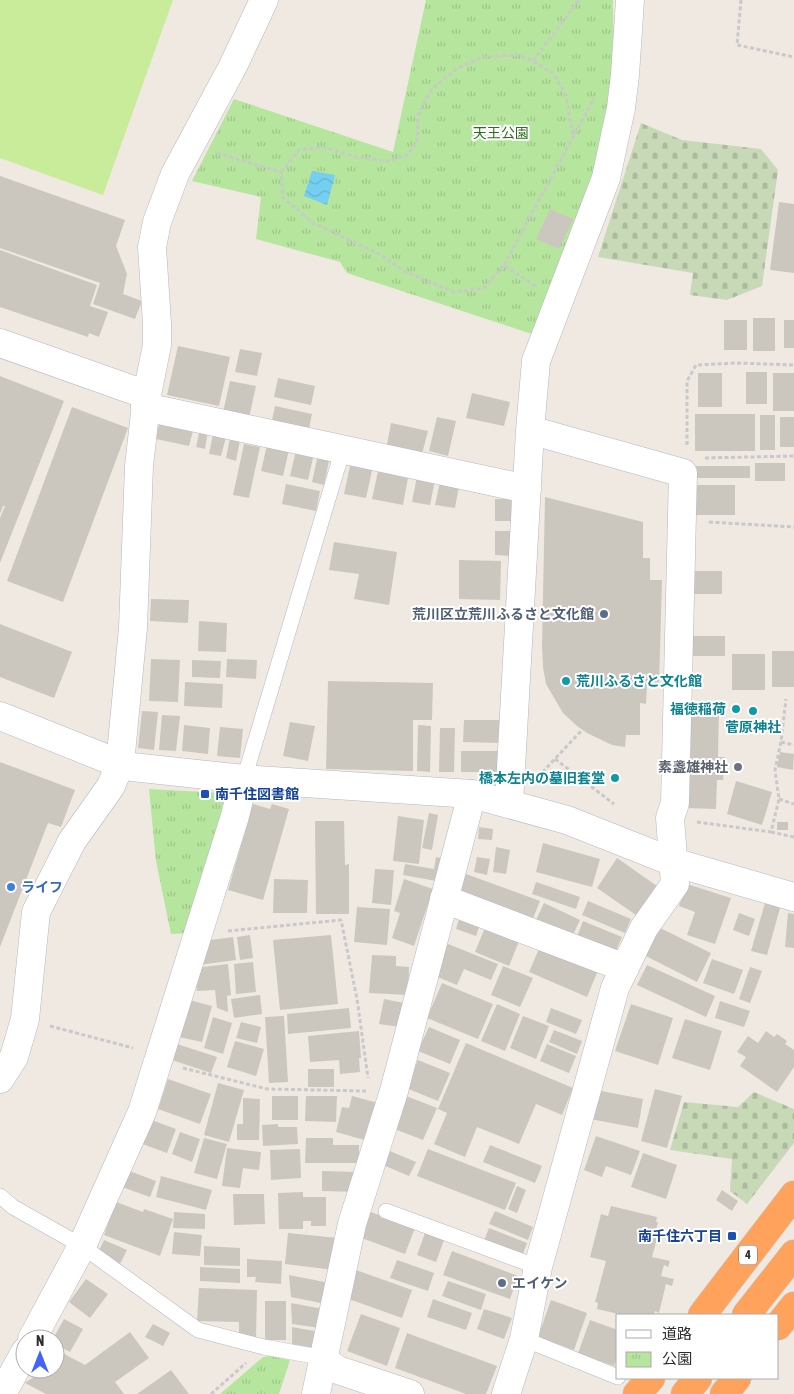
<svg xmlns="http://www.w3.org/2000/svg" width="794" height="1394" viewBox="0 0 794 1394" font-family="'Asap Condensed','Noto Sans JP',sans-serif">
	<defs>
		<pattern id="cemetery-stones" width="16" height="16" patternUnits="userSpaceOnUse" patternTransform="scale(1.25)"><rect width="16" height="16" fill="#c8d9b8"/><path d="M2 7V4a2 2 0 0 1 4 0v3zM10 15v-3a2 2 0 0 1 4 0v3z" fill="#acbb9e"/></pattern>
		<pattern id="park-tufts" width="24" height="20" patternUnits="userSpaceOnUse" patternTransform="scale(1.25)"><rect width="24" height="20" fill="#b6e59e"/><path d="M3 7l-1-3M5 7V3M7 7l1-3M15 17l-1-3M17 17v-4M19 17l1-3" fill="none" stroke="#9dc588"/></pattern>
		<pattern id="water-waves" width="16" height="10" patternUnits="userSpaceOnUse" patternTransform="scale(1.25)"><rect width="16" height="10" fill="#75cff0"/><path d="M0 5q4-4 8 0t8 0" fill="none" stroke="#66b2ce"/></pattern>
	</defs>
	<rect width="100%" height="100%" fill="#efe9e1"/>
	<!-- cemetery -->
	<path fill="url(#cemetery-stones)" d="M641,123L682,140L761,149L778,170L762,286L727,300L690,295L693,273L598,257Z
		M754,1092L794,1109V1143L747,1204L730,1191L732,1159L670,1150L684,1102L738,1107Z"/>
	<!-- park -->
	<path fill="url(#park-tufts)" d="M426,0H613L614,70L599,165L532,334L347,273L340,262L256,239L261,197L192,181L234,99L393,152Z
		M149,789L223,793L228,812L191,933L171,934L156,861Z
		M270,1356L290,1360L279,1394H220L263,1357Z"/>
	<!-- pitch -->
	<path fill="#c9ec9a" d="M0,0H173L103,195L0,158Z"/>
	<!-- water -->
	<path fill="url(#water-waves)" d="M312,171L335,175L327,205L304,196Z"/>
	<!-- building -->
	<path fill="#cbc7bf" d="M0,176L125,220L116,246L127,274L123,294L142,301L135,319L93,304L100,283L0,248Z
		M779,202L794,204V273L770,270Z
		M550,209L573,219L559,249L536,239Z
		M0,250L97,285L90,306L108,312L99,337L89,333L88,337L0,307Z
		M753,318H775V351H753Z
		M724,320H747V350H724Z
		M784,320H794V348H784Z
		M178,346L230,357L219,406L167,395Z
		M240,349L262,353L257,376L235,372Z
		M746,372H767V404H746Z
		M698,373H722V407H698Z
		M773,373H794V411H773Z
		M0,376L64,401L0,563V518L5,506H3L0,514Z
		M278,378L315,386L311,405L274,397Z
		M230,381L256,386L249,418L223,412Z
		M472,393L510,402L504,426L466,418Z
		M275,406L312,414L308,433L271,425Z
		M72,407L128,428L63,602L7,581Z
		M695,414H755V451H695Z
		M760,415H775V450H760Z
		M437,417L456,421L448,456L429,451Z
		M780,417H794V447H780Z
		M160,420L194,427L189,446L156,439Z
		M391,423L428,431L421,458L386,450Z
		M200,429L208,431L205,449L196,447Z
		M213,434L226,437L221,456L209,454Z
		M230,438L240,440L236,461L226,458Z
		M244,444L260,447L249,498L233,495Z
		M267,445L289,450L283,476L261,471Z
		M296,450L314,454L308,480L290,476Z
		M318,454L330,456L324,485L312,482Z
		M351,461L373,466L366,498L344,494Z
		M755,463H785V481H755Z
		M695,466H750V478H695Z
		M378,471L408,478L403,505L372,499Z
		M417,476L435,480L430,505L412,502Z
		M440,482L459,486L455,508L435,505Z
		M286,484L320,491L316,511L282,504Z
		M690,485H735V515H690Z
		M545,497L643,522V558H650V580H662L659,685H647L646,704L640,703V735H626L625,747L612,745L587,733L577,726L563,713L546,684L543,667L542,646Z
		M495,499H511V521H495Z
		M495,531H511L510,556L495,555Z
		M334,542L397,552L389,605L354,599L359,574L329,570Z
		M459,560L501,561L500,600L459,599Z
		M692,571H722V594H692Z
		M151,599L189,600L188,623L150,621Z
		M199,621L227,623L226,652L198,651Z
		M0,624L72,652L54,698L0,677Z
		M691,636H725V656H691Z
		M772,651H794V687H772Z
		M732,654H765V690H732Z
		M151,659L180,660L178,702L149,701Z
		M227,659L257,660L256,679L226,677Z
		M192,660L221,661L220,678L192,677Z
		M328,681L433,683L432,720H413V771L326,769Z
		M185,682L223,684L222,708L184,706Z
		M687,707H719L718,757H725L723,780H717L716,809L684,808Z
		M142,711L158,712L154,750L138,748Z
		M162,715L180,716L176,751L159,750Z
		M464,720H500V743L463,742Z
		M290,722L315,726L308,761L283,756Z
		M184,725L210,728L208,754L182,751Z
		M418,725L431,726L430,772L417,771Z
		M220,727L243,729L240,758L217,756Z
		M440,728H455L454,772H439Z
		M461,751H499V772H461Z
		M780,752L794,754L793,770L777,767Z
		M0,762L75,790L61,827L48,823L0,947Z
		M736,781L772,792L762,825L727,814Z
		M253,804L270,809L272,804L289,809L263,900L228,890Z
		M429,813L438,815L432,850L422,848Z
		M398,816L424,820L419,864L393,861Z
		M315,821H344L345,865L349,864V914H316Z
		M777,822H788V830H777Z
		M479,827L493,829L492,840L478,839Z
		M543,843L600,859L592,887L536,872Z
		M496,847L510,850L506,874L493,872Z
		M436,857L446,859L442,882L403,875L405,864L434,869Z
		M477,857L490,859L487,875L474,872Z
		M617,858L657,886L636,915L597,888Z
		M375,869L394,870L391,905L372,903Z
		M466,874L540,901L530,926L457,898Z
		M274,879L308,880L307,913H273Z
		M404,879L433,889L414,946L392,938L400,913L394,911Z
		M536,882L580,897L576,909L532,894Z
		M687,884L731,898L715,944L687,935L695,912L679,906Z
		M588,901L631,919L625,933L582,915Z
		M544,903L580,920L571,939L535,922Z
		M765,903L780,908L767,955L751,951Z
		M357,907L390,909L387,945L354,942Z
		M461,913L481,921L476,936L456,929Z
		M739,913L755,919L749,936L733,930Z
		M788,913L794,914V948L785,947Z
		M583,921L622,937L612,960L574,944Z
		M486,925L520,939L509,966L475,952Z
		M654,925L711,953L697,982L640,953Z
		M250,935L253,958L240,960L237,937Z
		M331,935L338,1004L280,1010L273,940Z
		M233,937L236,960L199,965L204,941Z
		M448,944L498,964L491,980L464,969L457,985L435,976Z
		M541,944L599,968L587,997L529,972Z
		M372,955L396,956V966L409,967L408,995L369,993Z
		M712,959L743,970L734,994L703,983Z
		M253,962L256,992L236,994L234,964Z
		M228,964L231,995L227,996L228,1012L217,1008L215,990L197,991L194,968Z
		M647,965L715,996L706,1017L637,985Z
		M503,966L533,978L520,1007L491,995Z
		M750,967L762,971L750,1003L739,999Z
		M442,983L493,1004L478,1039L427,1018Z
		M260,995L262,1014L234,1018L231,999Z
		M384,999L404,1003L400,1027L379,1024Z
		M189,1000L212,1006L202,1042L179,1037Z
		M720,1001L750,1011L744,1027L715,1018Z
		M497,1004L520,1014L505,1051L481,1041Z
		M631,1004L673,1018L658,1065L615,1051Z
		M349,1008L351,1028L288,1034L287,1014Z
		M551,1008L582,1020L576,1034L546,1022Z
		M284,1016L288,1082L269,1083L265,1017Z
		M523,1016L549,1026L536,1059L510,1048Z
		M213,1017L232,1023L223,1054L204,1048Z
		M685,1019L722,1031L710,1070L672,1058Z
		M241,1022L261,1027L257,1043L236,1038Z
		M429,1027L460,1040L450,1064L418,1051Z
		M554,1030L582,1041L577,1054L549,1042Z
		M359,1031L361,1058H359L360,1072L340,1074L339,1060L310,1062L308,1036Z
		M766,1031L774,1037L777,1034L787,1041L785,1044L794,1050V1067L777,1092L740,1066L746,1057L737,1052L748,1036L758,1043Z
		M235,1041L264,1049L256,1076L227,1067Z
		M174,1043L217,1057L211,1073L169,1059Z
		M466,1043L573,1088L562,1115L536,1104L519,1144L477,1127L465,1157L434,1144L447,1113L438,1109Z
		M547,1044L576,1056L569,1073L540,1061Z
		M418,1060L450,1073L438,1101L406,1088Z
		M308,1069H334V1087H308Z
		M168,1079L211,1094L200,1124L158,1109Z
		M218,1083L244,1090L229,1142L204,1135Z
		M655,1089L682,1096L667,1148L641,1141Z
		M596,1090L643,1099L638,1128L590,1119Z
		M272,1096H298V1120H272Z
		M306,1096H337L336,1122L305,1121Z
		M352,1096L382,1104L372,1142L336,1132L342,1107L349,1108Z
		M406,1096L437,1108L423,1140L392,1128Z
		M243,1098L260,1099L259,1140H237V1124H243Z
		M146,1118L176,1129L167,1153L137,1142Z
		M278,1124V1127H297L298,1144L263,1146L262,1125Z
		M180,1132L200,1139L192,1162L172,1154Z
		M596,1136L640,1151L631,1175L606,1166L602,1177L584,1170Z
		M204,1138L227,1144L217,1179L194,1173Z
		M306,1138H333V1145H359V1163H305Z
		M490,1145L542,1166L535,1183L483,1162Z
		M227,1148L261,1152L259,1170L243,1168L240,1188L222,1186Z
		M300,1149L301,1178L271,1180L270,1150Z
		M428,1149L516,1183L505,1210L417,1176Z
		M390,1151L416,1162L409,1176L383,1165Z
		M643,1153L677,1165L666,1199L631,1187Z
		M127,1170L156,1181L150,1197L122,1187Z
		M322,1171L357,1172V1192L322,1191Z
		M161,1176L212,1190L206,1210L156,1197Z
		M517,1186L526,1190L517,1213L508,1209Z
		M722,1190L738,1201L732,1211L716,1200Z
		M303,1192V1197H326V1226H311V1221H303V1229H279L278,1193Z
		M233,1194H264L265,1224L234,1225Z
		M116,1202L143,1212L144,1209L173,1219L160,1256L104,1235Z
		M611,1206L657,1217L656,1222H658L655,1234H658L652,1257L670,1261L668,1267L664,1265L661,1276L674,1279L672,1286L666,1284L659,1313L655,1311L654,1315H623L597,1309L598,1303L595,1302L606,1261L590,1257L601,1214L608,1216Z
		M368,1211L415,1228L405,1254L359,1237Z
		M495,1211L533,1227L528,1240L489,1224Z
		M174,1212L205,1214V1229L173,1228Z
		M489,1228L527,1243L521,1259L483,1243Z
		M174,1232L202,1235L200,1256L172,1254Z
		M288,1233L338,1238L335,1270L285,1264Z
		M425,1233L444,1240L436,1262L417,1255Z
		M104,1240L127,1250L119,1266L97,1255Z
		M204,1246L240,1248V1266L204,1265Z
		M452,1251L518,1276L510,1299L443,1275Z
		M247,1259L282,1261L281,1284L255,1282L256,1277H247Z
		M397,1260L434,1273L428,1291L390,1278Z
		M200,1267L240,1269V1283L200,1281Z
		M356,1270L412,1290L402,1318L346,1298Z
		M289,1275L330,1283L326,1304L291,1297Z
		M86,1279L108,1294L90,1318L69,1302Z
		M448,1281L486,1294L481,1310L442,1296Z
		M199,1288L257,1290L256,1337L239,1336V1322L197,1321Z
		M433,1299L472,1313L466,1330L427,1317Z
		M551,1300L587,1313L574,1350L538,1337Z
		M265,1301H286V1340H265Z
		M291,1303L323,1309L320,1328L292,1324Z
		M484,1309L512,1318L504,1339L477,1329Z
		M361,1314L400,1328L387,1366L347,1351Z
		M64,1319L83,1329L70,1352L55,1344V1339H53Z
		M590,1320L618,1330V1356L614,1366L578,1353Z
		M153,1324L170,1333L163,1346L145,1337Z
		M292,1327L320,1332L317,1352L292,1347Z
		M130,1332L149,1358L115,1382L124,1394H46L25,1383L46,1369H55V1349L85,1365Z
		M407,1333L497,1366L486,1394H466L395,1368Z
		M171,1370L189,1394H137Z"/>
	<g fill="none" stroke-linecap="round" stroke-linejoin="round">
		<!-- lane casing -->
		<g stroke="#b4b7c1" stroke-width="16">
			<path id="lane" d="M244,779L343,449
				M0,1196L13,1207L82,1246L198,1330L264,1347L314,1356L323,1360
				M386,1211L538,1267
				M524,1339L618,1377"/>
		</g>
		<!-- street casing -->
		<g stroke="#b4b7c1" stroke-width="29">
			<path id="street" d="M0,343L147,395
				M145,407L527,489
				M509,803L530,430L536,361L606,178L621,108L625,75L630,0
				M444,899L625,968
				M0,1079L14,1057L25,1019L36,912L72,841L111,786L120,764L133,628L139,466L147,395L157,345V324L152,247L157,222L175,174L233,66L264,0
				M32,1339L82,1246L142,1112L235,816L244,779
				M323,1360L338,1370L410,1394
				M2,1394L25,1352
				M316,1394L352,1224L394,1091L472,794
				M506,1394L524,1339L538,1267L615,988L644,928L675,884L670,818L675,803L683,473L530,430"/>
		</g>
		<!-- secondary casing -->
		<g stroke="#b4b7c1" stroke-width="29">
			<path id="secondary" d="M0,716L120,764L132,767L244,779L472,794L567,820L673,862L794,897"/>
		</g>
		<!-- highway casing -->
		<g stroke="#c9c9c9" stroke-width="29">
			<path id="highway" d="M702,1315L794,1195
				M746,1315L794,1254
				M778,1326L794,1306
				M637,1394L651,1378
				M685,1394L698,1378
				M724,1394L737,1378"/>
		</g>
		<!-- path -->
		<path stroke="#c9c9c9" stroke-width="3" stroke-dasharray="4 2.5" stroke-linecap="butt" d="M741,0L737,45L794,57
			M533,61L579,0
			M217,153L281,172L283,197L313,223L381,255L404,271L454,292L484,288L504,265L537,287
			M281,172L299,150L323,147L357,157L388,161L407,155L417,143L418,115L431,90L455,70L482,57L517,55L533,61L554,74L566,96L573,137
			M504,265L594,98
			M687,445V381L696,365L737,363L794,365
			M705,458L794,456
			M709,522L794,527
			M781,742L794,745
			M555,759L614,804
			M538,777L582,730
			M779,799L794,804
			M697,822L771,832L779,799L775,770L781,742L786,699
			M771,832L794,837
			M228,931L341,920L357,999L368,1078
			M50,1026L133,1048
			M183,1068L267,1089L366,1091
			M211,1394L246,1363"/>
		<!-- lane -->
		<use href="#lane" stroke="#fff" stroke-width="15"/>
		<!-- street -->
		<use href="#street" stroke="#fff" stroke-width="28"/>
		<!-- secondary -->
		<use href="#secondary" stroke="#fff" stroke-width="28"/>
		<!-- highway -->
		<use href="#highway" stroke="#ffa35c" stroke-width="28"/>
	</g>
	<!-- markers -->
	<g fill="#5c6f8a" stroke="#fff" stroke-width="2">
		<circle cx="604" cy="614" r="5"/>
		<circle cx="502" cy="1283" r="5"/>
	</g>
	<g fill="#0f9aa8" stroke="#fff" stroke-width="2">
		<circle cx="566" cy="681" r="5"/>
		<circle cx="736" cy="709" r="5"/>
		<circle cx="753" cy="711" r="5"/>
		<circle cx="615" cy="778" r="5"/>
	</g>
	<circle fill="#6b7280" stroke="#fff" stroke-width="2" cx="738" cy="767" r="5"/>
	<g fill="#1a4fb4" stroke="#fff" stroke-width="2">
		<rect x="200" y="789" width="10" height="10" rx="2.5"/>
		<rect x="727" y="1231" width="10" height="10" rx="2.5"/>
	</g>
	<circle fill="#3f7fe0" stroke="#fff" stroke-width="2" cx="11" cy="887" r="5"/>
	<g text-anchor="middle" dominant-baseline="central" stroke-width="4" stroke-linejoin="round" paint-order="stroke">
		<!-- shield labels -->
		<rect fill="#fff" stroke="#6d6d6d" stroke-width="1" x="739" y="1245.5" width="18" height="19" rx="4"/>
		<g font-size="12" font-weight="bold" fill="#2e2e2e">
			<text x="748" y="1255">4</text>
		</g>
		<!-- park labels -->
		<g font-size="14" fill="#2c6e1b" stroke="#fff">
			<text x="501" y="133">天王公園</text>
		</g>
		<!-- service labels -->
		<g font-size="14" font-weight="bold" fill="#4e5e75" stroke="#fff" text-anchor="end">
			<text x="594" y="614">荒川区立荒川ふるさと文化館</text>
			<text x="512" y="1283" text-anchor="start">エイケン</text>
		</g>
		<!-- culture labels -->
		<g font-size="14" font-weight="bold" fill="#0d838f" stroke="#fff" text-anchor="end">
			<text x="576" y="681" text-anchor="start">荒川ふるさと文化館</text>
			<text x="726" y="709">福徳稲荷</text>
			<text x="753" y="727" text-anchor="middle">菅原神社</text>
			<text x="605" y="778">橋本左内の墓旧套堂</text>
		</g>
		<!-- worship labels -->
		<g font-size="14" font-weight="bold" fill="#5b616d" stroke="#fff" text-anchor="end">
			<text x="728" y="767">素盞雄神社</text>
		</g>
		<!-- transit labels -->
		<g font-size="14" font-weight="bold" fill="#164399" stroke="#fff" text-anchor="start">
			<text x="215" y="794">南千住図書館</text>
			<text x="722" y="1236" text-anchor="end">南千住六丁目</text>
		</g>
		<!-- shop labels -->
		<g font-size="14" font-weight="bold" fill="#366cbe" stroke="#fff" text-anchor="start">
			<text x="21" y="887">ライフ</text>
		</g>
	</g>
	<!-- legend -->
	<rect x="616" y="1314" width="162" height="65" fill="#ffffff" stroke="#ababab"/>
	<rect x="626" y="1330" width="25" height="8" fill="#ffffff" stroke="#ababab"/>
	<text x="662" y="1339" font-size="15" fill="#2e2e2e">道路</text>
	<rect x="626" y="1352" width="25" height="15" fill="url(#park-tufts)" stroke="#ababab"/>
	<text x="662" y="1364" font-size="15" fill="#2e2e2e">公園</text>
	<!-- north arrow -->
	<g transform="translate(40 1354)"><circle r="24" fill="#ffffff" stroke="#ababab"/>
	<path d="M0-4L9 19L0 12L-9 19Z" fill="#4264fb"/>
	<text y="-8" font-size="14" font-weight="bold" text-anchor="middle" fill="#2e2e2e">N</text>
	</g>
</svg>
